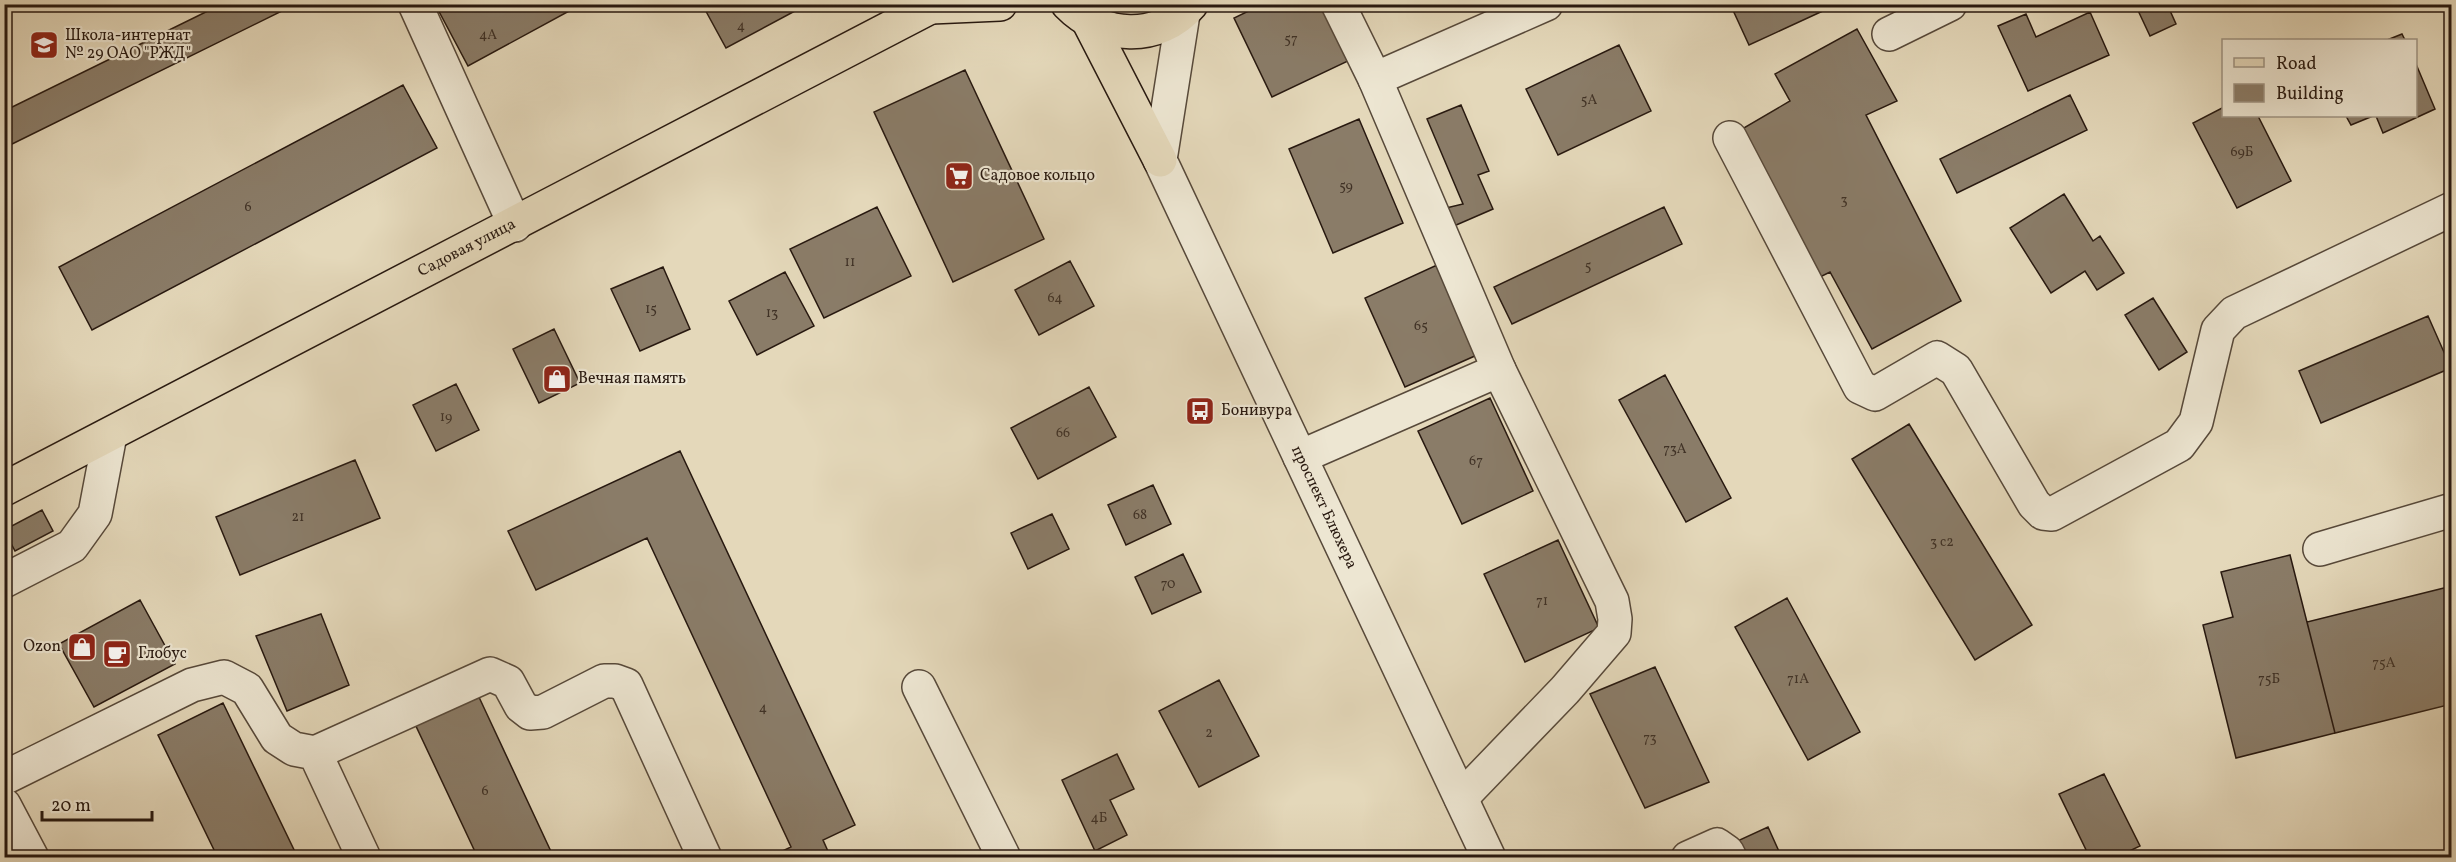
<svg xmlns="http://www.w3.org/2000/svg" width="2456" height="862" viewBox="0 0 2456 862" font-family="Vollkorn,serif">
	<rect width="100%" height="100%" fill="#e4d8ba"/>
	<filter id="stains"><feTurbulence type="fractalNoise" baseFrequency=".00333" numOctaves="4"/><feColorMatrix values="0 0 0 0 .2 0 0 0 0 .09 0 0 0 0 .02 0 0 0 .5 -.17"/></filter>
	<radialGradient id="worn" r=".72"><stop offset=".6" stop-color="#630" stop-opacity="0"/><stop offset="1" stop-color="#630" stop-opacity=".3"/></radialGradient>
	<!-- building -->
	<path fill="#8a7c68" stroke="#281910" stroke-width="1.5" d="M222,4H296L4,148V111Z
		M435,4H582L468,66Z
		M702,4H808L726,48Z
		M1263,4H1321L1348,61L1272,97L1234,18Z
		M1740,4H1838L1749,45L1732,8Z
		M2135,4H2167L2176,24L2150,36Z
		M2090,12L2109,55L2028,91L1998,26L2026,14L2036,37Z
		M1857,29L1897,101L1866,115L1961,301L1872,349L1830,272L1818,278L1742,129L1790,101L1775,74Z
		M2402,34L2405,40H2387Z
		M1619,45L1651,111L1558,155L1526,89Z
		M2416,64L2435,109L2383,133L2376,116H2416Z
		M965,70L1044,239L953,282L874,112Z
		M403,85L437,148L92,330L59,267Z
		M2070,95L2087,130L1957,193L1940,159Z
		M1461,105L1489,171L1478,175L1493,209L1454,226L1446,208L1463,204L1427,119Z
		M2224,107V116H2258L2291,181L2237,208L2193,123Z
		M2346,116H2373L2351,125Z
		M1359,119L1403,223L1333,253L1289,149Z
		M2064,194L2093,241L2100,236L2124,273L2097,290L2085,271L2051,293L2010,228Z
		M877,207L911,276L824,318L790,249Z
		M1664,207L1682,244L1512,324L1494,287Z
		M1070,261L1094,306L1039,335L1015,290Z
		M1437,265L1477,355L1405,387L1365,298Z
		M663,267L690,329L640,351L611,289Z
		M785,272L814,326L757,355L729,301Z
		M2153,298L2187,352L2159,370L2125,315Z
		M2428,316L2451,368L2321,423L2299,371Z
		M554,329L580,383L539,403L513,349Z
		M1665,375L1731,498L1686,522L1619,400Z
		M456,384L479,430L436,451L413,405Z
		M1089,387L1116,437L1038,479L1011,428Z
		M1490,398L1533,491L1462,524L1418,431Z
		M1909,424L2032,625L1975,660L1852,459Z
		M680,451L855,825L823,840L831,858H768L791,847L647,538L536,590L508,531Z
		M355,460L380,518L240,575L216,517Z
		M1153,485L1171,524L1126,545L1108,505Z
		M42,510L53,531L15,551L4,530Z
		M1052,514L1069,549L1028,569L1011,533Z
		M1558,540L1599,628L1525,662L1484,574Z
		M1183,554L1201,592L1152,614L1135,577Z
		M2290,555L2335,733L2236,758L2203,625L2233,617L2221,572Z
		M2452,586V704L2335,733L2307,622Z
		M1787,598L1860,732L1808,760L1735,627Z
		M140,600L175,664L94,707L59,644Z
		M321,614L349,685L287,711L256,636Z
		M1655,667L1709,782L1645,808L1590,694Z
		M1219,680L1259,756L1199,787L1159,711Z
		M478,695L554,858H478L415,724Z
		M223,703L298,858H218L158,735Z
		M1117,754L1134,789L1110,800L1127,835L1095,851L1062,780Z
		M2104,774L2140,846L2115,858H2090L2059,794Z
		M1768,827L1782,858H1740L1733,843Z"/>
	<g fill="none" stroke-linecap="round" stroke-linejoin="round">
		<!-- minor casing -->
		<g stroke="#57493a" stroke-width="36">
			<g id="minor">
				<path d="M415,4L515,225"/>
				<path d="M1338,4L1375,79L1499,370L1612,601L1615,619L1614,633L1565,690L1461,798"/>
				<path id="s1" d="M1183,14L1160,160L1489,858"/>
				<path d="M1889,34L1950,4"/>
				<path d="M1375,79L1546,4"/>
				<path d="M1730,138L1860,387L1875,394L1937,358L1956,370L2034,504L2043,513L2052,514L2179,445L2196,422L2218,330L2234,313L2452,209"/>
				<path d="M1300,457L1499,370"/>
				<path d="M2320,549L2452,510"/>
				<path d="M4,581L72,546L95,514L110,435"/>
				<path d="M919,687L1004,858"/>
				<path d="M315,753L490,674L508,682L521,706L530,713L543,712L604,681H615L626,685L705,858"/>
				<path d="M4,778L192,685L224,677L247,689L277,738L294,749L315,753L364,858"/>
				<path d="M4,805L32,858"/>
				<path d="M1688,858L1717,845L1727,852L1730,858"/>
			</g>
		</g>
		<!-- major casing -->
		<g stroke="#281910" stroke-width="36">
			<g id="major">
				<path d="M1068,4C1102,39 1158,43 1191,4"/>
				<path d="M931,7L1000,4"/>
				<path d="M1089,22L1160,160"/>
				<path id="s2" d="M4,489L936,4"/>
			</g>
		</g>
		<!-- minor -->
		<use href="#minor" stroke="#ede6d2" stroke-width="33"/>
		<!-- major -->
		<use href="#major" stroke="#e4d8ba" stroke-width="33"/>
	</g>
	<!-- icons -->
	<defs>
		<g id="school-square" transform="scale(1.5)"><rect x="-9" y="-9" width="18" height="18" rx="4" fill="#8f2418" stroke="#ede6d2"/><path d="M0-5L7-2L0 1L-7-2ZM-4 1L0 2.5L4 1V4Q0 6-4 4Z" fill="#fff"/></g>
		<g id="supermarket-square" transform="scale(1.5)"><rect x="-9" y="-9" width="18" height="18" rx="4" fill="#8f2418" stroke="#ede6d2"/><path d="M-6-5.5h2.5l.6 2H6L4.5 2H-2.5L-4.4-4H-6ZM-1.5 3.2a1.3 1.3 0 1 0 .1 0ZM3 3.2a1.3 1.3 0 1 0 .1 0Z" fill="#fff"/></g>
		<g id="shop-square" transform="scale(1.5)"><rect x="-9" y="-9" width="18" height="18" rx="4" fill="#8f2418" stroke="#ede6d2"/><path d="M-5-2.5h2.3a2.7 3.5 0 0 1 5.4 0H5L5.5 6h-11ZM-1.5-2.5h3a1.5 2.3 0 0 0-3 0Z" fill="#fff"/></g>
		<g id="bus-square" transform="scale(1.5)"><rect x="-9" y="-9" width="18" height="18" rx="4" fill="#8f2418" stroke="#ede6d2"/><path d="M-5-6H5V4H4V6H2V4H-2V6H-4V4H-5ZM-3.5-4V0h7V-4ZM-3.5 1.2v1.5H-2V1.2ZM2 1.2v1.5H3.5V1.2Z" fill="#fff"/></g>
		<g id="cafe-square" transform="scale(1.5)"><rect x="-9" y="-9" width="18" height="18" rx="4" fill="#8f2418" stroke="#ede6d2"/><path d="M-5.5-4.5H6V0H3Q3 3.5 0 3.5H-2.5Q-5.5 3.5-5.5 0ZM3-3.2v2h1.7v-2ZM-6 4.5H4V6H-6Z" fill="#fff"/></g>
	</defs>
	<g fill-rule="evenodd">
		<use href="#school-square" x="44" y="45"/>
		<use href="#supermarket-square" x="959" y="176"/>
		<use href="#shop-square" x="557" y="379"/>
		<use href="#bus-square" x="1200" y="411"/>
		<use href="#shop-square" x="82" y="647"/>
		<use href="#cafe-square" x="117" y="654"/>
	</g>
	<g text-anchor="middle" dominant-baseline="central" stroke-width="4.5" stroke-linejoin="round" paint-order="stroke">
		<!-- number labels -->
		<g font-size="14" fill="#403226">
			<text x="741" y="26">4</text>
			<text x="488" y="35">4А</text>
			<text x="1291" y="39">57</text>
			<text x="1589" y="100">5А</text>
			<text x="2242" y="152">69Б</text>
			<text x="1346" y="186">59</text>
			<text x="1844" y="200">3</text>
			<text x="248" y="207">6</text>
			<text x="850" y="262">11</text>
			<text x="1588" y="266">5</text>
			<text x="1055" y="298">64</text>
			<text x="651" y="309">15</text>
			<text x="772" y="313">13</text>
			<text x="1421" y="326">65</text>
			<text x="446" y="417">19</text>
			<text x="1063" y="433">66</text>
			<text x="1675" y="449">73А</text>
			<text x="1476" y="461">67</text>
			<text x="1140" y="515">68</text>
			<text x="298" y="517">21</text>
			<text x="1942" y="542">3 с2</text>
			<text x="1168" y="584">70</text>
			<text x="1542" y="601">71</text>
			<text x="2384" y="663">75А</text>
			<text x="1798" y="679">71А</text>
			<text x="2269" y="679">75Б</text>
			<text x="763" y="708">4</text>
			<text x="1209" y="733">2</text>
			<text x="1650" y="738">73</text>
			<text x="485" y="791">6</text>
			<text x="1099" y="818">4Б</text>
		</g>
		<!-- poi labels -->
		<g font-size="16" fill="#281910" stroke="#ede6d2" text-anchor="start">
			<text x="65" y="36">Школа-интернат<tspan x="65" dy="18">№ 29 ОАО "РЖД"</tspan></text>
			<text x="980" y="176">Садовое кольцо</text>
			<text x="578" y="379">Вечная память</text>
			<text x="1221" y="411">Бонивура</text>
			<text x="61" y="647" text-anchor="end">Ozon</text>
			<text x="138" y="654">Глобус</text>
		</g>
		<!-- street labels -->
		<g font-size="16" fill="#281910" stroke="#ede6d2">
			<text stroke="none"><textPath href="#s2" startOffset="522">Садовая улица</textPath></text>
			<text stroke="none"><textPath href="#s1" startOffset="532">проспект Блюхера</textPath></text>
		</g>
	</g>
	<!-- margin -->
	<rect width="2456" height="862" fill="none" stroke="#e4d8ba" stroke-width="24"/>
	<rect x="6" y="6" width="2444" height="850" fill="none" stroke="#281910" stroke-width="3"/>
	<rect x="12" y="12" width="2432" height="838" fill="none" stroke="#281910" stroke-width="1.5"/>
	<!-- legend -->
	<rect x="2222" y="39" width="195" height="78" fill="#ede6d2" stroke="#9e9484" stroke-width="1.5"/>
	<rect x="2234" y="58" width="30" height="9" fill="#e4d8ba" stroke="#9e9484" stroke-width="1.5"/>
	<text x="2276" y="69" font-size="18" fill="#281910">Road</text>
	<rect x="2234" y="84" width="30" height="18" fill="#8a7c68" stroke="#9e9484" stroke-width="1.5"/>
	<text x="2276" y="99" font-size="18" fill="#281910">Building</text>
	<!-- scale -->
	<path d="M42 811v9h110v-9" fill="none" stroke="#281910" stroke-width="3"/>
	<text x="51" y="811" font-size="18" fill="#281910" stroke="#ede6d2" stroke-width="4.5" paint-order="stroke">20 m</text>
	<rect width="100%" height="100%" filter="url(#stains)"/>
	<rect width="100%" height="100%" fill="url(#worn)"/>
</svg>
